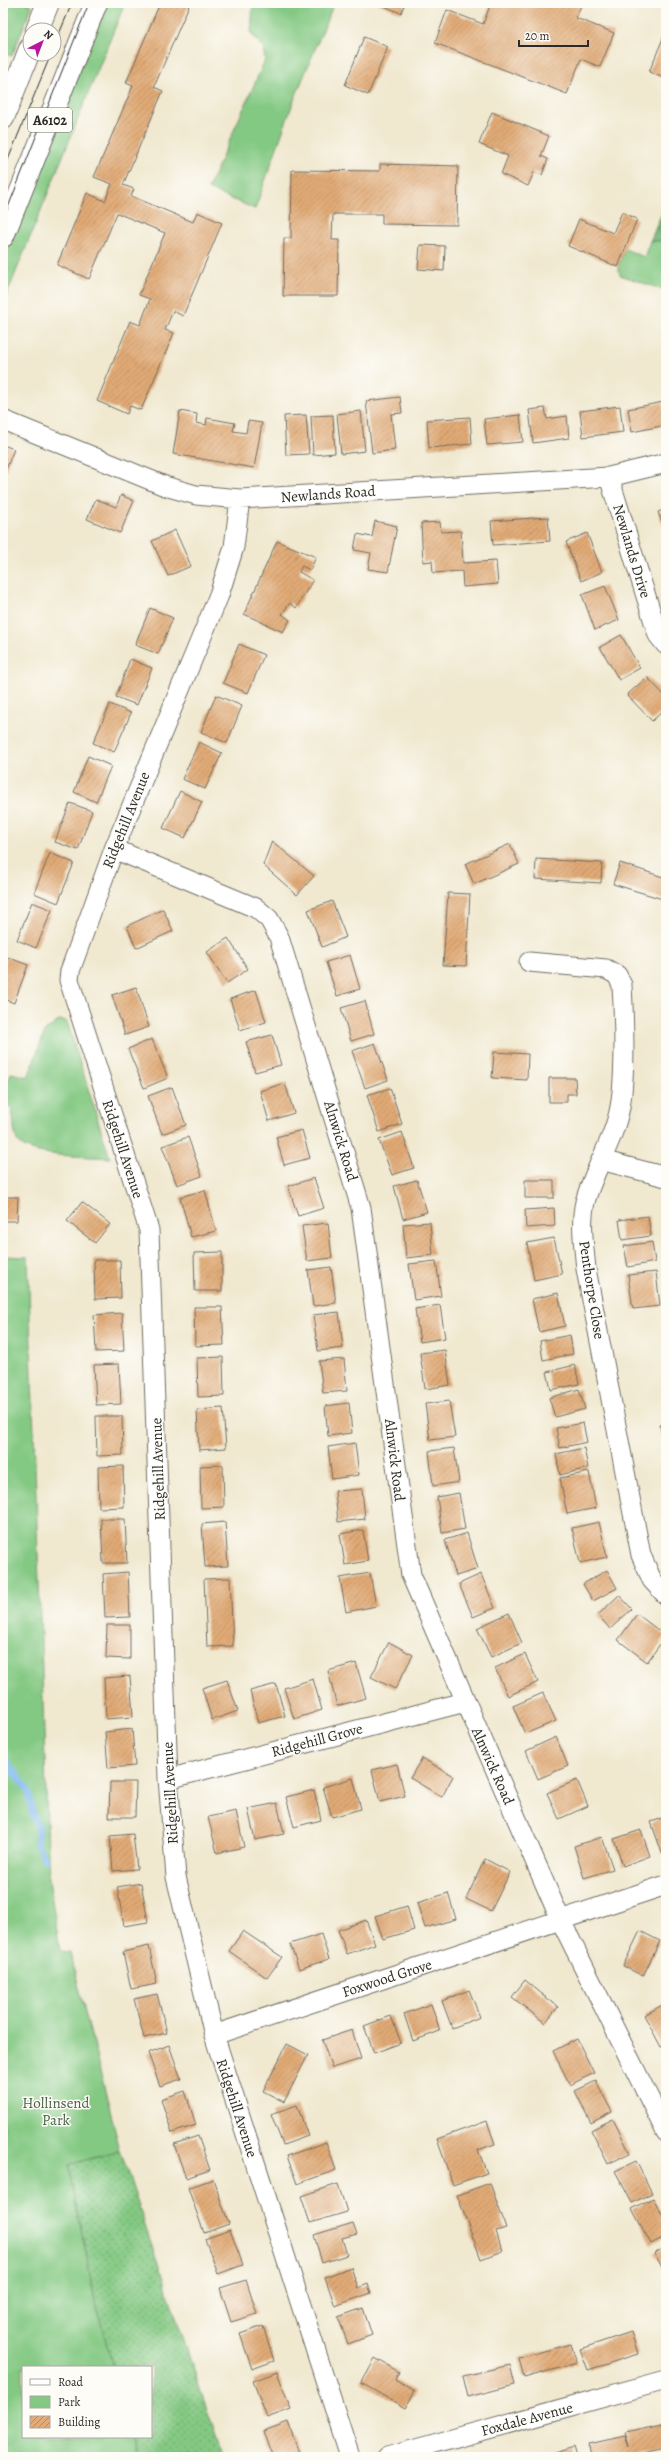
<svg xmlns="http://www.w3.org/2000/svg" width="669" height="2460" viewBox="0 0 669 2460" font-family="Alegreya,serif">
	<defs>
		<pattern id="forest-crowns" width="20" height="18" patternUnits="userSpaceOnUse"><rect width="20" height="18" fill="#6bad71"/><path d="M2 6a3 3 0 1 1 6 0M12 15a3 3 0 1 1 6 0" fill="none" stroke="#588d5d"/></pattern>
		<pattern id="garden-dots" width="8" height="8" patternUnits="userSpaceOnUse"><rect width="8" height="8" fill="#84c983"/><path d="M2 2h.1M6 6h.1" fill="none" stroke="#6ca36b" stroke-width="1.8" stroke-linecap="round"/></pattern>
		<pattern id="building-hatch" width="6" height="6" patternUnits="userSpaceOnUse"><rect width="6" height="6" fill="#e1aa76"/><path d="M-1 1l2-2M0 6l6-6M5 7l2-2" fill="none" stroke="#b78b61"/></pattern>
	</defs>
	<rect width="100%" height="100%" fill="#fdfcf7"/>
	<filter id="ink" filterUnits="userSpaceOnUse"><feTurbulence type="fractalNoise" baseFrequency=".025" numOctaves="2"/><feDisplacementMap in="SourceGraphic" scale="8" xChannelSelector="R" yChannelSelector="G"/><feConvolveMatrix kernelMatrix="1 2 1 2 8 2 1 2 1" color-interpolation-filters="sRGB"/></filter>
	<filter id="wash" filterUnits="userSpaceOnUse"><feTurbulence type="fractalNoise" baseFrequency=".012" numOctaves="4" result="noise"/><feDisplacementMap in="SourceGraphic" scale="16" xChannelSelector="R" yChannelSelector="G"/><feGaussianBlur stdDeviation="0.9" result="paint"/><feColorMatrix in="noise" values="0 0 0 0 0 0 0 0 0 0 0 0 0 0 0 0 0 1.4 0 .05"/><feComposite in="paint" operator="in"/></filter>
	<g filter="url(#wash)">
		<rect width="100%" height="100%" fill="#f0e8cf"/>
		<!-- green -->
		<path fill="#84c983" stroke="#587a57" d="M9,3H25L32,6L12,56L3,53V17Z
			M107,3H125L3,304V261Z
			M253,3H334L294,100L255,209L208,189L265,60L263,48L251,33Z
			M650,241H666V291L620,275L618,267L625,249L644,257Z
			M60,1020L66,1021L68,1025L110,1158C91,1156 24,1158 17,1140C13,1132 14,1119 12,1109L3,1104V1094L11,1073L28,1077L45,1031Z
			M3,1256L28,1257L49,1880L60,1951L70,1952L120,2150L69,2165L96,2306L113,2367H23V2437H132L138,2457H3Z"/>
		<!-- forest -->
		<path fill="url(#forest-crowns)" stroke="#4b6c4e" d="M666,204V241H650Z"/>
		<!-- garden -->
		<path fill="url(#garden-dots)" stroke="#587a57" d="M120,2150L223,2457H138L133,2437H151V2367H113L96,2306L69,2165Z"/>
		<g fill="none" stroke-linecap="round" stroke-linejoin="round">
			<!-- stream -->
			<path stroke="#7db7ee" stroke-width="7" d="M3,1756L28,1790L33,1816L39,1828L37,1844L45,1860"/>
		</g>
		<g id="blocks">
			<!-- building -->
			<path fill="url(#building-hatch)" d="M160,3H190L154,87L163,91L123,185L134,189L131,196L193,222L197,212L222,223L183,316L173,311L165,330L174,333L141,410L130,406L127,414L97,401L130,321L140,325L150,299L139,295L165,233L117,213L89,279L57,265L87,193L105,201L112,184L94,177L133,86L126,83Z
				M377,3H405L401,13Z
				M491,3H582L576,18L614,33L600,67L581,59L567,94L435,43L447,10L483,24Z
				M666,31V79L649,72Z
				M364,37L388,47L368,95L345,85Z
				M492,112L549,136L541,156L548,159L542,175L534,172L528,186L501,174L508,156L479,144Z
				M380,164L458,166L457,225L382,224V214H333L332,240H339L338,296H283L284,238H291L292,170L380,171Z
				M622,212L637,219L618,267L568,246L579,219L613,233Z
				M420,245L445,246L444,271L418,269Z
				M400,397L402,413L391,414L395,450L372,453L366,401Z
				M663,402L666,425L632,432L628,409Z
				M620,406L623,432L583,437L580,411Z
				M545,408L547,419L567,416L569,438L533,443L529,410Z
				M180,411L197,414L196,423L206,425L207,418L235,423L233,431L246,433L248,421L262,423L254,468L173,454Z
				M361,411L365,451L341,454L337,414Z
				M306,415L309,454L286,455L284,416Z
				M333,415L335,453L313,455L311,416Z
				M520,415L523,442L487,445L484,419Z
				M470,417L472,444L429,448L427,420Z
				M3,445L14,449L3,477Z
				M121,495L134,501L120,533L87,519L96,499L116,507Z
				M666,509V533L658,512Z
				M548,517L550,541L493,545L491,521Z
				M375,521L397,526L388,572L368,569L371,553L354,550L357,534L372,537Z
				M440,522L441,532L461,531L463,563L496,561L498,584L463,587L462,571L433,573L432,561L423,562L421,523Z
				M175,530L191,566L168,576L152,541Z
				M587,533L602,572L581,581L566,542Z
				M277,541L316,557L310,570L302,566L299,572L313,580L296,608L290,603L282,614L290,620L283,632L244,614Z
				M605,586L619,620L595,630L582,595Z
				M150,608L173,618L158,654L135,645Z
				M621,635L640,668L619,680L600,647Z
				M239,644L264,655L248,693L223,683Z
				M130,659L152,668L137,705L116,697Z
				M647,677L666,697V708L652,721L627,695Z
				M216,695L242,706L227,743L201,732Z
				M110,704L131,713L114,752L93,743Z
				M199,742L222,753L205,789L182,779Z
				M88,756L111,766L96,802L74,792Z
				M180,791L202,802L185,838L163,828Z
				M70,803L92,811L78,850L55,842Z
				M272,841L314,876L297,895L263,865Z
				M510,844L519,864L474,884L465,864Z
				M50,853L74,863L58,903L34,893Z
				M536,859L602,863L601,883L535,879Z
				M620,863L666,878V900L613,884Z
				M448,893L470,894L466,966L443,965Z
				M332,901L346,937L322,947L308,910Z
				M32,902L52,910L36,948L17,940Z
				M163,909L173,931L136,948L127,926Z
				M228,938L248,969L227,983L207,952Z
				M350,955L360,989L337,996L326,962Z
				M7,957L28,965L14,1003L3,999V967Z
				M136,987L149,1027L125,1035L112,995Z
				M256,990L266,1022L240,1030L230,999Z
				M365,1001L374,1034L351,1041L341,1008Z
				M272,1035L281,1065L255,1072L246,1042Z
				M152,1039L168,1078L144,1088L128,1049Z
				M375,1043L388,1080L365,1088L352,1051Z
				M494,1052L528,1054L527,1080L492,1078Z
				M549,1078H575L576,1094H567V1102H549Z
				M285,1083L294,1113L269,1121L260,1091Z
				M172,1087L186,1125L162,1134L148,1096Z
				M390,1088L402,1124L379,1132L367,1095Z
				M302,1130L310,1158L284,1165L276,1137Z
				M402,1132L414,1168L392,1175L379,1140Z
				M188,1137L202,1176L177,1185L162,1146Z
				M314,1178L324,1208L298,1216L288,1186Z
				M417,1180L427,1212L403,1219L394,1186Z
				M525,1180H554V1198H525Z
				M205,1190L216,1231L191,1237L180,1197Z
				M3,1197H18L17,1221H3Z
				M82,1202L110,1224L95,1243L67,1221Z
				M554,1208L555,1226L526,1228L525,1210Z
				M648,1216L651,1236L622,1240L619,1220Z
				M430,1222L433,1255L406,1258L403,1224Z
				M328,1223L332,1258L307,1261L302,1226Z
				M554,1238L562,1274L534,1280L527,1243Z
				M652,1242L655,1262L628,1267L624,1246Z
				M222,1252V1291H195L194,1253Z
				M94,1260H120L121,1298L95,1299Z
				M436,1261L441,1296L414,1300L409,1264Z
				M331,1267L336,1303L313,1306L308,1270Z
				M656,1272L660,1306L633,1309L628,1275Z
				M558,1293L565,1326L539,1332L532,1299Z
				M440,1305L445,1338L420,1342L415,1309Z
				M194,1307H222L224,1345L195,1346Z
				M339,1312L343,1348L318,1351L313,1315Z
				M122,1313L124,1351L96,1352L94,1315Z
				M570,1335L573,1354L543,1360L540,1341Z
				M445,1350L450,1385L425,1389L420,1353Z
				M223,1357L224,1396L198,1397L197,1358Z
				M344,1359L347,1391L323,1393L319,1361Z
				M119,1364L121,1404L96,1405L94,1365Z
				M575,1365L579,1384L551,1390L547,1372Z
				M579,1389L585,1409L555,1417L549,1398Z
				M449,1401L455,1437L430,1440L425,1404Z
				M349,1403L352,1433L328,1436L325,1406Z
				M223,1408L226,1448L199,1450L197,1410Z
				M96,1416H122L123,1455L97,1456Z
				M583,1423L587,1442L560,1448L556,1428Z
				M666,1424V1445L664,1446L660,1425Z
				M355,1443L359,1475L332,1479L328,1447Z
				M454,1448L459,1482L433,1486L429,1451Z
				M584,1448L588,1468L560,1475L556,1454Z
				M223,1465L224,1507L201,1508L200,1466Z
				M123,1466L124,1507L99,1508L98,1467Z
				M589,1472L596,1508L567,1514L560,1478Z
				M362,1489L365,1519L338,1522L335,1491Z
				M459,1493L465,1529L442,1533L437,1497Z
				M101,1519H125L127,1563H103Z
				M225,1522L228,1566L205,1567L202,1524Z
				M599,1522L607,1557L580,1563L572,1528Z
				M363,1530L368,1561L345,1565L340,1534Z
				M467,1533L478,1569L456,1576L445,1540Z
				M607,1570L617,1588L593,1601L583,1584Z
				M128,1572L130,1617L105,1618L103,1574Z
				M370,1573L376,1606L346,1612L340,1578Z
				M481,1574L495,1608L473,1617L459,1584Z
				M230,1578L233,1646L207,1647L204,1579Z
				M619,1595L632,1609L610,1629L598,1615Z
				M509,1613L522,1643L491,1657L477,1628Z
				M637,1614L666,1636L647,1662L618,1640Z
				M107,1625H130V1659L106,1658Z
				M389,1642L413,1655L395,1689L371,1677Z
				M525,1654L538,1682L508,1696L495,1668Z
				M356,1663L366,1698L337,1706L328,1671Z
				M130,1676L133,1717L106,1719L104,1678Z
				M313,1679L322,1710L294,1719L284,1688Z
				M227,1680L238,1711L212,1720L202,1688Z
				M276,1684L285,1716L258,1723L250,1691Z
				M543,1693L556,1721L525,1734L513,1706Z
				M132,1729L135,1766L108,1768L105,1732Z
				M556,1737L568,1766L538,1779L526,1751Z
				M422,1758L453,1776L442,1797L410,1778Z
				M397,1764L405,1796L380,1802L372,1770Z
				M353,1778L361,1809L332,1817L323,1787Z
				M577,1780L588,1806L559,1819L547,1793Z
				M110,1782H136L135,1817H109Z
				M314,1790L321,1820L294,1827L286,1797Z
				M277,1803L284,1834L255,1840L248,1809Z
				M236,1811L244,1847L217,1853L208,1817Z
				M666,1817V1852L662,1853L651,1822Z
				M641,1830L650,1856L623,1866L614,1839Z
				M133,1834L137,1869L113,1871L110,1836Z
				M602,1837L613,1869L584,1878L574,1846Z
				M485,1859L510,1872L491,1911L466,1899Z
				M141,1883L148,1922L124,1926L117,1887Z
				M448,1893L456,1919L425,1928L417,1903Z
				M407,1906L414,1930L383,1939L375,1916Z
				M366,1920L375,1944L347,1954L338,1930Z
				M243,1931L282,1957L267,1978L229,1951Z
				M640,1931L660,1941L643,1976L623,1966Z
				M321,1934L329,1959L299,1969L290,1944Z
				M149,1946L157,1984L131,1989L123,1952Z
				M525,1980L558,2007L545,2023L512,1997Z
				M469,1990L480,2017L452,2028L442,2001Z
				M157,1994L167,2033L144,2038L134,1999Z
				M666,2003V2045L661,2047L644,2015Z
				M431,2004L440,2031L413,2041L404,2014Z
				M391,2016L401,2043L374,2053L364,2026Z
				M352,2030L361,2059L332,2068L322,2040Z
				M577,2039L594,2073L570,2085L553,2051Z
				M287,2044L308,2055L284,2102L263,2091Z
				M169,2045L181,2079L160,2086L148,2053Z
				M596,2081L612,2112L591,2123L575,2091Z
				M185,2091L196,2125L172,2133L161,2099Z
				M297,2105L308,2136L283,2145L271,2114Z
				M613,2119L630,2153L608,2164L591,2130Z
				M487,2121L495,2144L478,2150L487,2173L453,2185L437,2139Z
				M198,2136L210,2170L186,2178L174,2144Z
				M326,2142L336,2170L297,2184L287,2156Z
				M636,2161L652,2193L632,2203L615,2171Z
				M213,2179L229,2224L204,2233L188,2188Z
				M490,2183L506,2228L496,2231L502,2251L481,2259L457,2195Z
				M338,2184L347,2212L310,2223L301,2196Z
				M653,2198L666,2221V2236L651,2244L632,2209Z
				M353,2223L357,2234L342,2238L347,2255L322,2263L314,2235Z
				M230,2230L243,2265L218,2274L205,2239Z
				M666,2246V2273L654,2254Z
				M351,2267L358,2288L368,2284L371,2293L335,2306L325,2277Z
				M246,2280L257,2314L231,2322L220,2288Z
				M363,2308L372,2335L348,2344L338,2317Z
				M263,2326L274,2361L252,2369L240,2334Z
				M631,2332L638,2354L588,2370L580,2349Z
				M571,2344L577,2363L524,2378L519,2358Z
				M375,2358L399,2372L395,2380L415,2392L405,2408L361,2383Z
				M510,2365L515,2385L468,2397L463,2376Z
				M277,2372L291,2409L267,2418L253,2381Z
				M288,2422L300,2456L273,2457L264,2431Z
				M666,2423V2447L630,2455L631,2457H593L589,2444L625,2436L629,2447L625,2432Z
				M574,2447L577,2457H541Z"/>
		</g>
	</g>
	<g filter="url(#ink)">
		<use href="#blocks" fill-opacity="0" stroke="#706d64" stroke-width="1"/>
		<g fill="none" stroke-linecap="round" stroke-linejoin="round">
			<!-- street casing -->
			<g stroke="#706d64" stroke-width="21">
				<path id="street" d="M3,420L165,486L196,495L240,499L609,477L666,463
					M609,477L658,635L666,645
					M240,499L234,547L219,595L114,849L70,971L69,980L149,1230L168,1779L176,1877L214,2035L350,2457
					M114,849L256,908L269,919L279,937L361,1208L411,1575L561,1921L666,2132
					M529,962L606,969L617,975L622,985C624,1020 626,1072 620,1107C614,1140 594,1169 585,1202C580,1223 584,1247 586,1269L641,1555L652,1580L666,1595
					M601,1160L666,1177
					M168,1779L465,1702
					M214,2035L666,1885
					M387,2457L666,2380"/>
			</g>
			<!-- highway casing -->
			<g stroke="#706d64" stroke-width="24">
				<path id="highway" d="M37,30L48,3
					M3,118L30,49
					M3,236L96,3"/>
			</g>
			<!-- street -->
			<use href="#street" stroke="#fff" stroke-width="19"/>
			<!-- highway -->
			<use href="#highway" stroke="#fff" stroke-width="22"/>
			<!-- tram -->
			<path stroke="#2b2b2b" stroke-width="1" d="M54,46L72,3
				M3,172L51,54
				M3,220L89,3"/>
		</g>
	</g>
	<g text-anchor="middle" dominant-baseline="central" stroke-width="3" stroke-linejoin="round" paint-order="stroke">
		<!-- shield labels -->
		<rect fill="#fdfcf7" stroke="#6a6a68" stroke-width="1" x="28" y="108" width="44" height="24" rx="3"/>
		<g font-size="14" font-weight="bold" fill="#2b2b2b">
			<text x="50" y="120">A6102</text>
		</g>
		<!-- street labels -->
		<g font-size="15" fill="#2b2b2b" stroke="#fdfcf7">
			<text transform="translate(328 494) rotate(-4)">Newlands Road</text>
			<text transform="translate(632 551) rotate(73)">Newlands Drive</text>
			<text transform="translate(126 820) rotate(-68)">Ridgehill Avenue</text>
			<text transform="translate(341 1141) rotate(73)">Alnwick Road</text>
			<text transform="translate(123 1149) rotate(72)">Ridgehill Avenue</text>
			<text transform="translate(592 1290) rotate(81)">Penthorpe Close</text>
			<text transform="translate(395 1460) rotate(83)">Alnwick Road</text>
			<text transform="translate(158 1469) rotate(-92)">Ridgehill Avenue</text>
			<text transform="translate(317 1740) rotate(-15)">Ridgehill Grove</text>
			<text transform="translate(493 1766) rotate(66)">Alnwick Road</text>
			<text transform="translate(170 1793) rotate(-93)">Ridgehill Avenue</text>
			<text transform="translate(387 1978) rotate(-18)">Foxwood Grove</text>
			<text transform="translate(237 2108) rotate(72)">Ridgehill Avenue</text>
			<text transform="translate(527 2419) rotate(-15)">Foxdale Avenue</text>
		</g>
		<!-- park labels -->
		<g font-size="15" fill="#4a624a" stroke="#fdfcf7">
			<text x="56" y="2103">Hollinsend<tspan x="56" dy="17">Park</tspan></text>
		</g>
	</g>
	<!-- margin -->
	<rect width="669" height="2460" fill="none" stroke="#fdfcf7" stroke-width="16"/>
	<!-- legend -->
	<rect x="22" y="2366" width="130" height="72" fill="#fdfcf7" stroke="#a9a8a5"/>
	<rect x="30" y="2379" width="20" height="6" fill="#ffffff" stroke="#a9a8a5"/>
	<text x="58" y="2386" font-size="12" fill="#2b2b2b">Road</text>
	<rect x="30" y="2396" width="20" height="12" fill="#84c983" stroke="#a9a8a5"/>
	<text x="58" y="2406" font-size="12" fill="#2b2b2b">Park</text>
	<rect x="30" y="2416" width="20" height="12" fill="url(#building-hatch)" stroke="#a9a8a5"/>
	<text x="58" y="2426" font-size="12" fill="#2b2b2b">Building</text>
	<!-- north arrow -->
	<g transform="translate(42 42) rotate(42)"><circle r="19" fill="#fdfcf7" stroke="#a9a8a5"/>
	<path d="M0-3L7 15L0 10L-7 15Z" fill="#b5179e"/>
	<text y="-6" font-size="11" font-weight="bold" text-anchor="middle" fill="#2b2b2b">N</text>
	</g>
	<!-- scale -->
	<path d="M519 40v6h69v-6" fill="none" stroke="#2b2b2b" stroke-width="2"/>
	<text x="525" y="40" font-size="12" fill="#2b2b2b" stroke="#fdfcf7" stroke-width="3" paint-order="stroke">20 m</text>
</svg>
